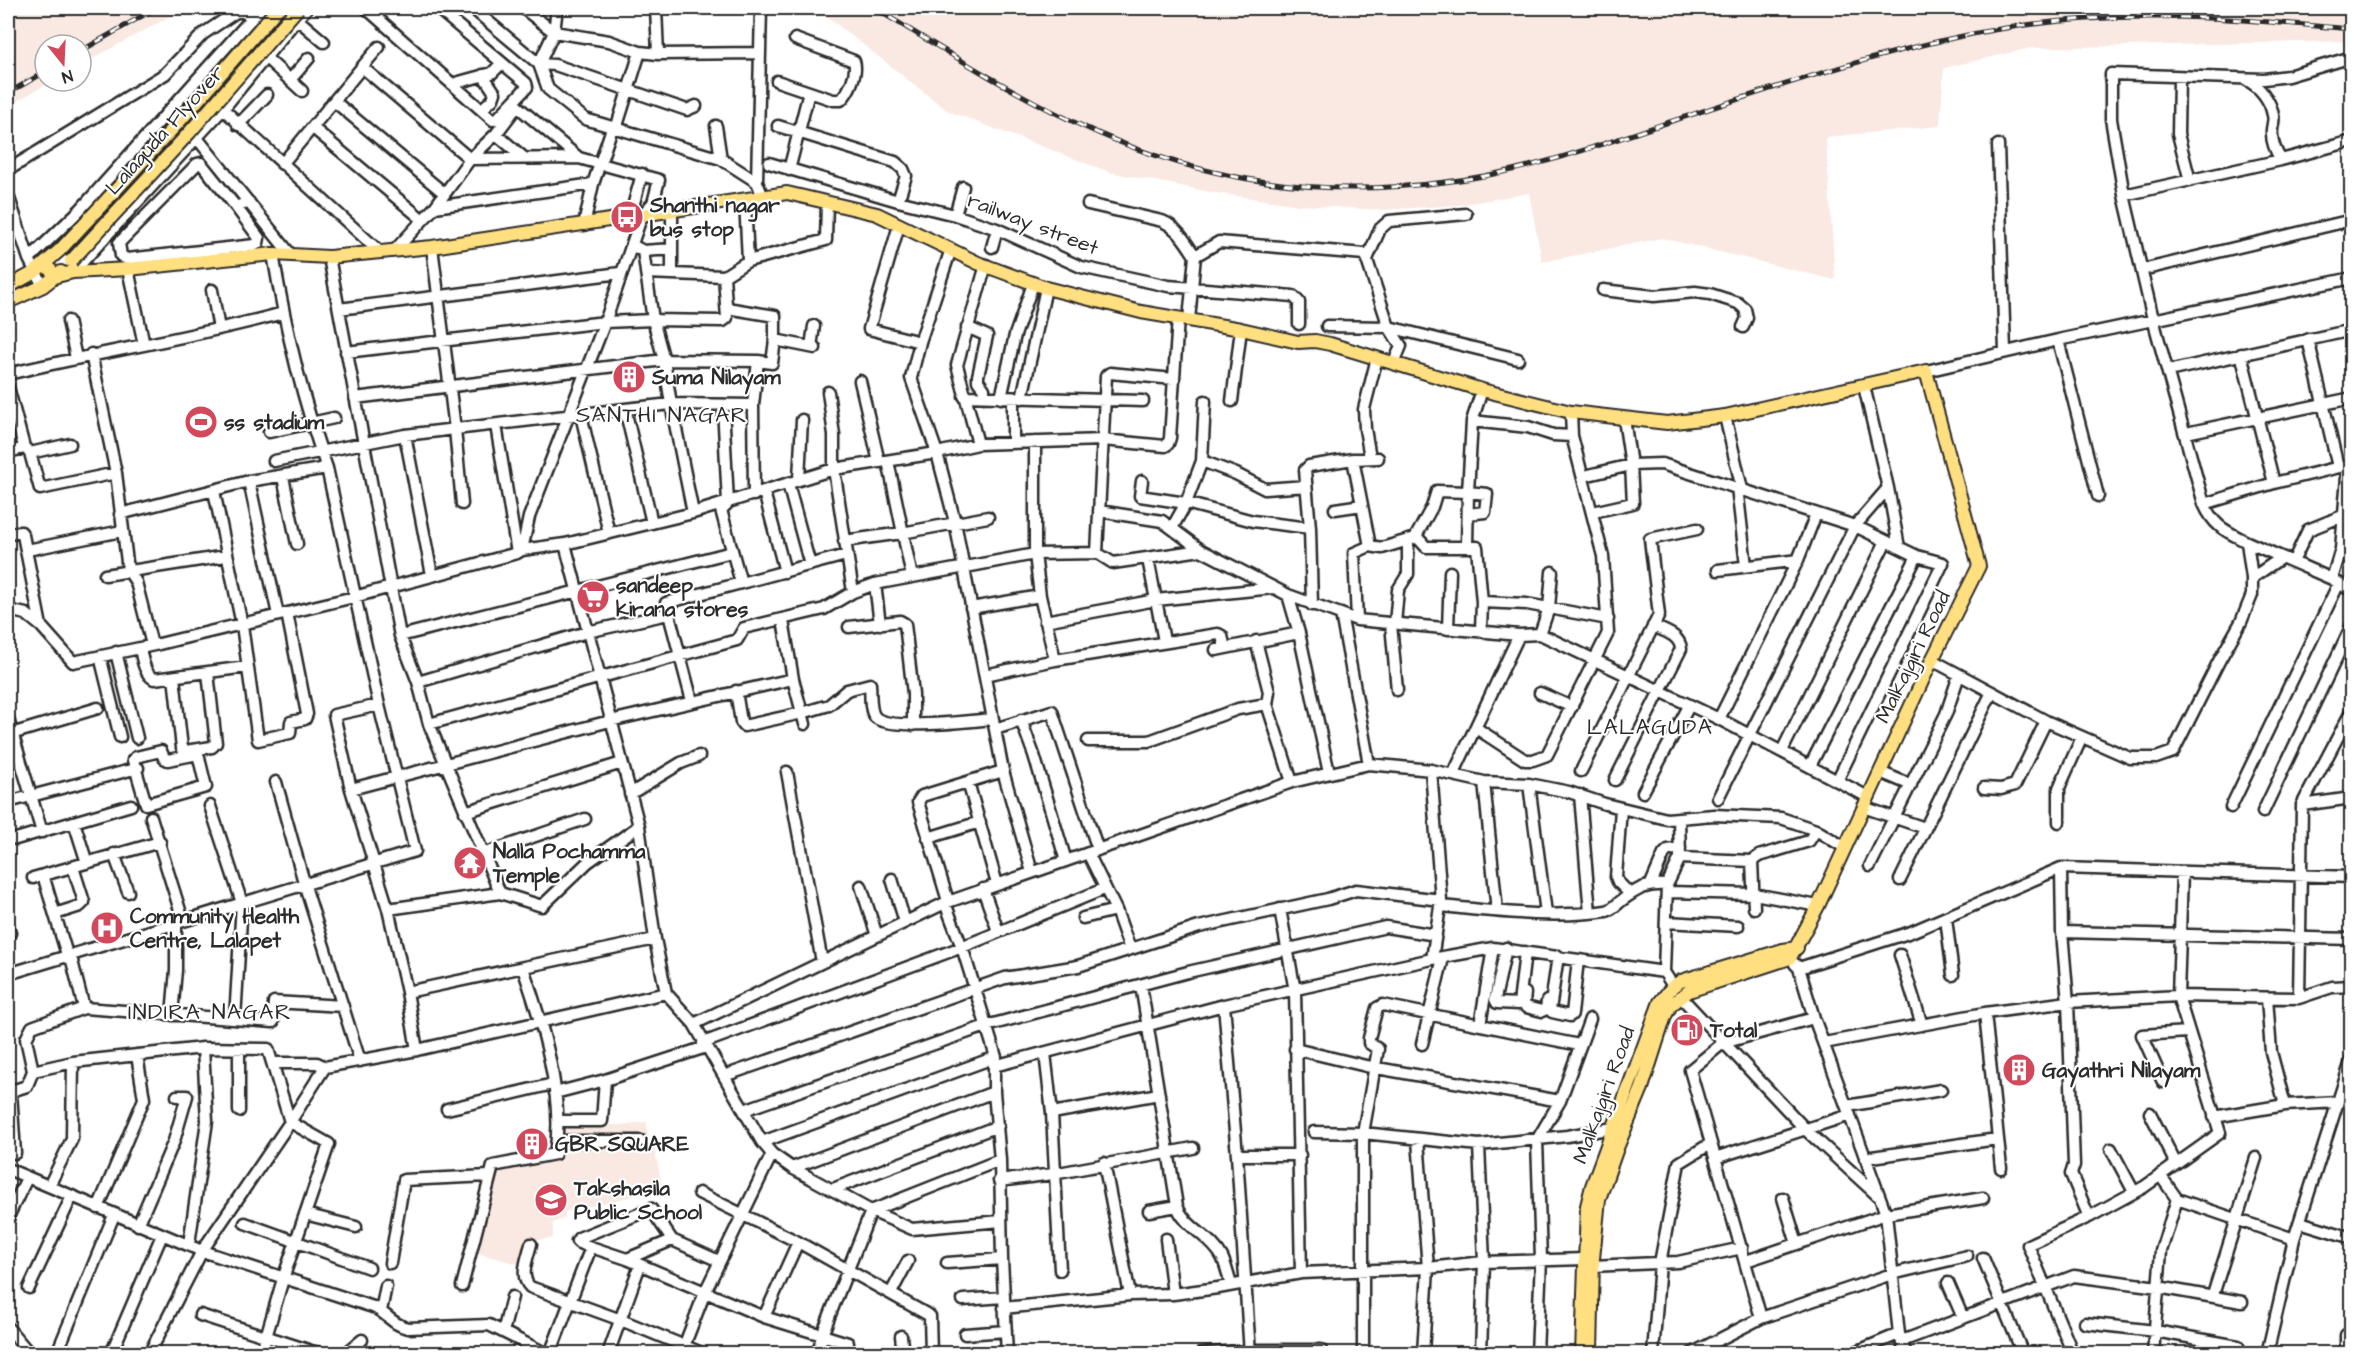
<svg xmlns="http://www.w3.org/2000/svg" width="2359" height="1361" viewBox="0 0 2359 1361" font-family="'Architects Daughter',sans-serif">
	<rect width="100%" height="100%" fill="#fff"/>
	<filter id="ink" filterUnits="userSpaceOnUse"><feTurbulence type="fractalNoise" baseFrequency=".0167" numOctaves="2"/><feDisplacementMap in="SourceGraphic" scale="12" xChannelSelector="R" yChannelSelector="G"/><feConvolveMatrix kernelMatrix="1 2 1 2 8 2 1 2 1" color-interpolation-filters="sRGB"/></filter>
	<g filter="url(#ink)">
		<!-- built -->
		<path fill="#f9e9e2" d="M8,8H185L81,65V45H45V81H52L8,106Z
			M816,8H2351L2352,41L2031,48L1944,68L1940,126L1826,137L1835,280L1662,238L1542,262L1529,193L1459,205L1382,210L1300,205L1216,193L1109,172L948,111Z
			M647,1122L648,1143H653L663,1189L565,1212V1218L553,1223V1238L527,1241L518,1264L473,1252L495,1173L562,1160L566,1125H618Z"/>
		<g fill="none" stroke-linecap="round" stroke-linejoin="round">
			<!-- minor casing -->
			<g stroke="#2b2b2b" stroke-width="15">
				<path id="minor" d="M366,8L493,120L497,119L527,87L526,83L437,8
					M472,8L539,64L548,89L585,119L721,159L757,182
					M523,8L554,32L539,64L555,65L687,110L696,106
					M557,8L554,32L609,41L640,52L616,129
					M761,8L757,182L763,197
					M297,19L307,8
					M640,52L658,54L656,8
					M658,54L760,53
					M265,57L302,91
					M362,67L379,47
					M2179,78L2178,134L2190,181
					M2245,79C2259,86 2270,99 2273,115C2275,121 2271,127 2272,134C2272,143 2276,152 2281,160
					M290,80L309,58
					M777,81L833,100H841C849,92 858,73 854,61L795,39
					M452,84L492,73L502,63
					M334,101L444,193
					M517,106L579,158
					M223,109L379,251
					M482,109L493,99L495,93L483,75
					M238,125L267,95
					M716,126L721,159
					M778,126L895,162L903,169L906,176L898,201
					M313,128L423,220
					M496,134L523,157
					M197,138L291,255
					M1998,145L2005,351
					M769,163L898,201L955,215L997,229L1081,267L1168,286L1293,296L1299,302V324
					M282,164L362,67L470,159L579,158L659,180L653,203L642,215L605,322L529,517L522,550
					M8,170L165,74L203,34L236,12H243L253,17L280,38
					M789,170L809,92
					M8,195L29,259L43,286
					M2124,195L2111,119V74L2264,79L2288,76L2352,57
					M745,200L748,261
					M1088,204L1162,221C1177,227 1186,242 1195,256L1189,320
					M236,207L259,238L258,243L255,245L127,259L121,256L119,243L197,164L201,163L236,207L249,202
					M435,207L593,184
					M672,210V274
					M955,215L963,187
					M630,217L642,174
					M584,225L593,184L612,128
					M899,225L869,329L920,342
					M632,245L643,251L653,320L664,360L671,404L693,513
					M432,247L455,429L462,504
					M992,247L997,229
					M951,249L920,342L911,378L937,453L955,522L1003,771L1032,872
					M395,250L435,207L470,159L496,134L515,109
					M643,251L672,249
					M1195,256L1219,242L1365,254L1389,327L1401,346L1394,363
					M329,257L400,636L418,682L429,724L500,893
					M1368,257L1380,229L1389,221L1466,214
					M29,259L80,210L261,8
					M128,269L144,345
					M2142,270L2352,220
					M73,272L223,109L297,19L324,42
					M646,273L724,276L748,261L826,240L827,202
					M212,290L219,329
					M1603,290L1654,296L1695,292L1710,294L1738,303L1745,309L1747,318L1743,327
					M339,309L620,273
					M68,321L76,358
					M1327,326L1389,327L1518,359
					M967,327L987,336L978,376V381L984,389V397
					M2308,339L2338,467
					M775,340L815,348
					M2058,340L2098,496
					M811,347L814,326
					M346,352L605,322L653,320L723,321L727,318L724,276
					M91,354L116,473L128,570L136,582L152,645
					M2241,354L2274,483
					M1926,371L2058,340L2352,278
					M2168,371L2352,330
					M8,374C99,352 192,338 283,313
					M860,381L879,462
					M8,387L24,447L30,453L40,489L116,473
					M1482,390L1472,421L1528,427L1553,435L1572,436
					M828,392L834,435V469L853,592
					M964,396L1143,401
					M355,398L664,360L758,361L772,363L775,340V316L727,308
					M1001,398L1015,335L1033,284
					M1022,398L1046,288
					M1013,399V442
					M1232,401L1241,329
					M723,406L728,503L721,510L741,583
					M625,409L652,523
					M581,415L609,533
					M1725,416L1742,489
					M496,425L517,553
					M269,432L334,418
					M2186,433L2352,398
					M405,435L432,575
					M1035,442V554L1040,596L1055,660
					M978,444L957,365L986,265
					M8,452L25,448
					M30,453L70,444
					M1370,457L1365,429L1364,409L1377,358
					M1353,459L1370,546
					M274,461L405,435L625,409L671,404L753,405
					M888,461L912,577
					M1202,461L1236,474L1265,489L1306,486
					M1584,476L1631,465L1662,464L1855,526L1917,556L1810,766
					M283,477L297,544
					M799,479L802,420
					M249,481L278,615
					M1142,481L1140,496L1186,503L1253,521L1310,528
					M788,484L810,565
					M1737,487L1746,566
					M1888,488L1899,547
					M214,491L242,625L258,740L290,733L291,722L305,719L307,714L287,613
					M764,492L785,572
					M754,495L753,405L758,361
					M2204,504L2274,483L2352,464
					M1335,509L1362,505
					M1099,511L1162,521L1201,550L1288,595L1357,620L1519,635L1540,634L1719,719L1868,797
					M1593,512L1633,503L1631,465L1624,419
					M120,514L249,481L327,468
					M1172,528L1186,503L1202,461L1205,401
					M8,534L21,532L23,535L41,626
					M1417,537L1426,547H1477L1482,602L1481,631
					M844,541L902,533L988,517
					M2247,542L2332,579L2352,591
					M565,544L639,826L655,939L666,993L694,1024L762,1142L772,1154L792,1168L871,1211L912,1229L1001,1221
					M1467,546L1468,492L1487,494L1485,512L1468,514
					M27,550L122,531
					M1097,553L1106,376L1110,373L1174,379
					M1148,559L1164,641
					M2293,562L2308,530L2345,515
					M1718,570L1798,560
					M105,575L226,556
					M2252,578L2281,558
					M2332,579L2341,549L2348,465
					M875,584L880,624
					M1288,595L1299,633L1329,773
					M1482,602L1527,604L1608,619
					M1312,605L1310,528L1305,470L1309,466L1353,459L1378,458
					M971,608L1040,596
					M8,610L26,614L41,626L73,662L159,644L354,597L517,553L522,550L565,544L693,513L834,469L937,453L978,444L1103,440L1165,446L1168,444L1170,438L1178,318
					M1341,614L1369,764
					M783,620L793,679L805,724
					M1357,620L1354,553L1370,546L1382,548L1415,538L1432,507L1437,491L1468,492L1472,421
					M1045,621L1156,600L1273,588
					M1391,624L1397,690
					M1395,624L1398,590L1408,574V540
					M849,627L900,621L905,624L913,694V725
					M1448,629L1450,572
					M1540,634L1549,608L1552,572
					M400,636L732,552
					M1256,641L1269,692L1267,704L1292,782
					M140,648C142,658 144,674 154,679L247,667
					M1216,650L1299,633
					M116,652L137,738
					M100,656L120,737
					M1932,660L2046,721L2130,758H2156L2173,752L2219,661L2241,622L2252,595V578L2247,542C2226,531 2214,527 2204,504L2153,319L2124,195L2281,160L2352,141
					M985,675L1055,660L1218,634L1222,636L1225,648
					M174,677L182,748L185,751L212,747L216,743L208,673
					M418,682L587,632L668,614
					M736,691L741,722L744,726L802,713L829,705L847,690L870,684C871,692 869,710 875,717C888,731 971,721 992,719
					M1540,693L1572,707
					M692,701L666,603L846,555
					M379,705L334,715L351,789L388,909L407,992L417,1050
					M8,719L42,832
					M1719,719L1798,560L1816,514
					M1021,720L1034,755L1066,861
					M429,724L737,640L744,628L824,609L853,592L875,584L1035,554L1097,553L1113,563L1201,550
					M1476,728L1525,760H1533L1547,755L1608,633L1603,556L1572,436L1571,412
					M995,729L1052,711L1098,850
					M8,735L98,708
					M1088,741H1149L1238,709L1267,704
					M161,751L164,758L168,760L198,754L206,787L146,804L133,760L136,757Z
					M1782,751L1886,541
					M1431,770L1441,900L1432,959
					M1581,771L1659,615L1650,539L1697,529
					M787,772L822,962
					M1880,772L1911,785
					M1453,775L1519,635
					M1615,780L1681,649C1680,635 1664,631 1653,626
					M1837,781L1943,563L1917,556
					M276,782L305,886L360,1061
					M968,782L997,884
					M1484,782L1497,911
					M1529,784L1546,913
					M1984,788L2001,789L2015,785L2046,721
					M351,789L610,721L793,679
					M1643,792L1689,706
					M630,794L681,763L699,756
					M1580,795L1590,913
					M1718,798L1855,526L1888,488L1864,386
					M8,802L138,768
					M2302,805L2352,798
					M210,806L242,903L235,1019
					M1863,807L1925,828
					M2231,807L2338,585
					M1621,808L1616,877L1618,882L1630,894
					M465,812L622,763
					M2263,812L2352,625
					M151,817L183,920
					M74,822L87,863
					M2059,822V788L2082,737
					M928,838L980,822
					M16,839L131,805
					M1088,853L1116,910L1130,949
					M114,854L128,892
					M483,854L585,819
					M1680,858L1752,861L1759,856L1809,841L1816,830
					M1752,861L1754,908
					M1870,866L1946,714L1959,675
					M2061,868L2062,932L2068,1002L2074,1165L2071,1174L2089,1217
					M43,875L68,958
					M33,878L160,842
					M892,879L905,922
					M1900,880L1992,692
					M1651,884L1664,854L1668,850L1680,848
					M861,886L877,936
					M983,889L998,931
					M1668,892L1754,894L1818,906
					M948,901L918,802L922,796L1003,771
					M945,903L962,947L996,1057L994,1066V1092L1000,1160L1002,1259L1007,1354
					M1440,906C1493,911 1554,919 1606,911C1612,910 1616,905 1621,901C1637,889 1647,883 1667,885
					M388,909L500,893L542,906L588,862L639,826
					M1280,909L1295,991L1301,1273
					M55,914L80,906L84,902L73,867
					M1083,918L1116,910
					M1946,918L1953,975
					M1666,922L1738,926
					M8,925L10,933
					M2062,932L2352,939
					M1506,948L1495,999L1497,1003L1519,1004L1525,952
					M1900,955L1922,1025
					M1558,956L1550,1010L1552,1012L1570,1016L1572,1014L1578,960
					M71,957L84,1008
					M1795,964L1799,968L1814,1018L1886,1214L1899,1334L1906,1354
					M1799,968L1911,932L2061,868L2352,877
					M8,974L415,851L379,705L327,468C302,399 285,326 273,254
					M1141,985L1177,1206C1185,1228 1211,1236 1222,1257C1226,1265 1228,1276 1231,1284
					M1673,986L1664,972L1667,885L1680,858L1679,818
					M407,992L655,939
					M1525,993L1524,1003L1526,1007L1542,1011L1546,1009L1547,1001
					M1680,996L1806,1130L1877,1195
					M2267,998L2271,1052L2285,1105
					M2299,998L2302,805L2352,710
					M1224,1005L1237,1155L1250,1354
					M1985,1013L2001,1168
					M172,1015L176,970V923
					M694,1024L945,903L1292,782L1369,764L1431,770L1484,782L1529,784L1569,792L1605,804L1667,819L1714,815L1781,818L1816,830L1844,847
					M1480,1025L1493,948
					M703,1043L962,947L1104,889
					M1824,1043L1985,1013L2068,1002L2178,996L2299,998L2332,987L2352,986
					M1422,1044L1443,958
					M1295,1049L1366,1066L1560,1101
					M1045,1053L1052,1113L1060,1270
					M273,1063H317L325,1067
					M994,1066L1224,1005L1432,959L1493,948L1664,972
					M33,1071L26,1039L32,1027L84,1008L273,1022L274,1002L343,1006
					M724,1076L1005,978L1078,966L1199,927L1328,899L1356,890L1441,900
					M2163,1082L2142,1035L2187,1032
					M8,1092L27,1086L33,1071L73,1062L203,1048L268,1049L290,1122L329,1144L283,1279L261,1354
					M11,1092L15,1153
					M555,1093L605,1080L706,1047
					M1847,1106L1941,1090
					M447,1109L553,1084
					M744,1110L986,1026L1188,972L1386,927L1436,935
					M239,1111V1050
					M1052,1113L1159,1094
					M2150,1113L2176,1164
					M2214,1117L2285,1105L2337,1102
					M559,1121H602L605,1080
					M1314,1132L1363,1133L1479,1145L1567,1136L1613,1128
					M1418,1140L1428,1268L1423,1354
					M557,1141H641
					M762,1142L996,1057
					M1479,1145L1484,1262L1481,1354
					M2111,1149L2134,1192
					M1237,1155H1300
					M1715,1158L1850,1115
					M1865,1158L1997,1139
					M1104,1163L1130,1295
					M792,1168L994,1092
					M8,1169L202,1251L373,1307C387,1313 392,1325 408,1328L489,1325L547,1354
					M2160,1175L2177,1199L2294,1239
					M999,1181L1053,1174L1193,1148
					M49,1186L72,1139L73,1062
					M833,1189L998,1126
					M699,1193L798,1242L930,1316L931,1354
					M1783,1198L1797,1244
					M98,1208L144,1099L137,1055
					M1149,1211L1177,1206
					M305,1214L356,1227
					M8,1217L27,1178
					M2300,1222L2352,1238
					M245,1223L369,1268
					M138,1225L174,1141L187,1096H177
					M1166,1239L1173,1294
					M189,1244L207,1121L203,1048
					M531,1244C528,1257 519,1276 530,1287L621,1320L704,1354
					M1983,1258L2023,1354
					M627,1259L672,1240
					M719,1261L672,1240L651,1209L579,1238L577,1241L579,1243L627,1259L764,1317L848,1343
					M1746,1261L1886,1214L1983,1198
					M390,1263L404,1180L489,1176
					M947,1263L1002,1259
					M1592,1266L1678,1262L1742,1248
					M1948,1283L1963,1318
					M462,1286L493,1166L555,1154C565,1096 542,1023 523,968
					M29,1288L72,1196
					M891,1293L908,1261
					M2213,1295L2256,1158
					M963,1300L1004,1297
					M1004,1308L1130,1295L1173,1294L1218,1288L1301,1273L1428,1268L1484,1262L1585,1259
					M381,1311L386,1286
					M200,1315L311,1351L325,1354
					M764,1317L798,1242
					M1761,1318L1690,1070L1723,1043L1814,1018
					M2085,1323L2155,1331L2238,1346
					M8,1328L30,1354
					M503,1332L512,1297
					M965,1334L1006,1331
					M901,1336L903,1354
					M1902,1341L2074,1276L2158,1287L2242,1302
					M59,1348L114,1215
					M111,1354L162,1235
					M149,1354L202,1251L290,1122L325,1067L417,1050L666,993
					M345,1354L362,1340
					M550,1354L588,1255
					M608,1354L640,1265
					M681,1354L705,1292L772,1154
					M818,1354L822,1335L871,1211L1000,1160
					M1200,1354L1250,1350H1321
					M1363,1354V1133L1378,1049L1369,1043V1038L1377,1008L1383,1005L1579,1045
					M1537,1354L1541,1259L1537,1140L1560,1101L1590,1019
					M1653,1354L1660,1263L1679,1163L1710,1144
					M1691,1354L1761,1318L1892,1274L1967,1256
					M1851,1354L1899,1334
					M2073,1354L2028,1245L2089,1217L2144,1187L2220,1133L2178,996L2182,872
					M2153,1354L2161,1251L2177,1199
					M2267,1354L2294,1239L2352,1058
					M2346,1354V1335"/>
			</g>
			<!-- major casing -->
			<g stroke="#2b2b2b" stroke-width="16">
				<path id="major" d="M44,264L57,276L73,272L128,269L273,254L329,257L432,247L787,193L877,214L978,263L1046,288L1141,312L1241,329L1298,342L1315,341L1330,344L1482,390L1571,412L1667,423L1725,416L1926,371L1979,566L1932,660L1818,906L1790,958L1689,991L1671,1005L1665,1016L1642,1088L1617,1148L1599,1199L1593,1259L1591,1354
					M8,287L35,272L60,250
					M8,302L43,286L61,272
					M1582,1354L1587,1206L1592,1186L1660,1002L1673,986L1681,981L1783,950L1797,948"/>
			</g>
			<!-- minor -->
			<use href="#minor" stroke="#fff" stroke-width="10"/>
			<!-- major -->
			<use href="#major" stroke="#ffdf80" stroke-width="12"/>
			<!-- rail casing -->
			<g stroke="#2b2b2b" stroke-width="5">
				<path id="rail" d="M874,8C983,73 1089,144 1214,172C1289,190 1368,192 1445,182C1516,174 1586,150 1654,127C1755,94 1855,59 1958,37C2026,22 2097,16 2166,17C2228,17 2290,24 2352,29
					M81,51L156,8
					M8,93L45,72"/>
			</g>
			<!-- rail -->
			<use href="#rail" stroke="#fff" stroke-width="3" stroke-dasharray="9" stroke-linecap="butt"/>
			<!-- major-bridge casing -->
			<g stroke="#2b2b2b" stroke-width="16" stroke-linecap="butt">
				<path id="major-bridge" d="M60,250L178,123L278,8
					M71,261L189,133L298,8"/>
			</g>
			<!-- major-bridge -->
			<use href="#major-bridge" stroke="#ffdf80" stroke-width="12"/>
		</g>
	</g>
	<!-- icons -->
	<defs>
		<g id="bus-disc" transform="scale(1.725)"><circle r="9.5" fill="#d1495b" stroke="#fff"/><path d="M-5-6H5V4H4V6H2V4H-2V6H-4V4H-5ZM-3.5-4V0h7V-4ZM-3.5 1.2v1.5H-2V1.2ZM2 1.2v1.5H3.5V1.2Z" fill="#fff"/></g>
		<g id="building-disc" transform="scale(1.725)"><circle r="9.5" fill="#d1495b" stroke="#fff"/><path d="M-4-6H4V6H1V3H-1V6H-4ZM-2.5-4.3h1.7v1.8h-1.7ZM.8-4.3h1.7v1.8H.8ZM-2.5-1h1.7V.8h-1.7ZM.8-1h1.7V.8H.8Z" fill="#fff"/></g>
		<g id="stadium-disc" transform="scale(1.725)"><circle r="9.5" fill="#d1495b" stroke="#fff"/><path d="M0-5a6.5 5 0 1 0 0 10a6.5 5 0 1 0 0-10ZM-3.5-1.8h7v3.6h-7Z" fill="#fff"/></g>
		<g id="supermarket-disc" transform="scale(1.725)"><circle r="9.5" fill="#d1495b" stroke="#fff"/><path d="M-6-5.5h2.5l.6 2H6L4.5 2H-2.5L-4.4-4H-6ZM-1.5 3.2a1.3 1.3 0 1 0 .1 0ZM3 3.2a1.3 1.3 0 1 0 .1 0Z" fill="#fff"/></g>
		<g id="temple-disc" transform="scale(1.725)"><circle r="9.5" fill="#d1495b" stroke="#fff"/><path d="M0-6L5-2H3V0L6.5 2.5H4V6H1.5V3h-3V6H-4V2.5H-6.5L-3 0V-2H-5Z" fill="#fff"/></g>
		<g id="hospital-disc" transform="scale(1.725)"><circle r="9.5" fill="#d1495b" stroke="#fff"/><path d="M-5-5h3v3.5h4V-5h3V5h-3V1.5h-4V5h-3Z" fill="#fff"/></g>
		<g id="fuel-disc" transform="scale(1.725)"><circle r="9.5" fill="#d1495b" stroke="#fff"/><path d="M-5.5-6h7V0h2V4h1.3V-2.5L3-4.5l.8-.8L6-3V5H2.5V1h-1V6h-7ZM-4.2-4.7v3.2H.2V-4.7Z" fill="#fff"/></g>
		<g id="school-disc" transform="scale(1.725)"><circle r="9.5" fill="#d1495b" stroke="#fff"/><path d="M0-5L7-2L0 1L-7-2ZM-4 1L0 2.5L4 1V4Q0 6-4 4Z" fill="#fff"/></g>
	</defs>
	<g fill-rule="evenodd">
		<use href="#bus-disc" x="627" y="217"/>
		<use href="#building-disc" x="629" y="377"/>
		<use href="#stadium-disc" x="201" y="422"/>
		<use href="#supermarket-disc" x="593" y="597"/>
		<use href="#temple-disc" x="470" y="863"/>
		<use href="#hospital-disc" x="107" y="928"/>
		<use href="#fuel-disc" x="1687" y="1030"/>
		<use href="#building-disc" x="2019" y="1070"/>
		<use href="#building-disc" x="532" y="1144"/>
		<use href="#school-disc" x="551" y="1200"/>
	</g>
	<g text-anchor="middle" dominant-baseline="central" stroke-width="4.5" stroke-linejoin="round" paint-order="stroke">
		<!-- street labels -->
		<g font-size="21" fill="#2b2b2b" stroke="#fff">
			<text transform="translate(165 130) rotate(-48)">Lalaguda Flyover</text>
			<text transform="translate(1033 224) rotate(21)">railway street</text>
			<text transform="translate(1913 657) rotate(-64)">Malkajgiri Road</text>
			<text transform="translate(1604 1095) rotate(-70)">Malkajgiri Road</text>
		</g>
		<!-- poi labels -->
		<g font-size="21" font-weight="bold" fill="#2b2b2b" stroke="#fff" text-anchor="start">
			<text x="650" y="205">Shanthi nagar<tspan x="650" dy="24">bus stop</tspan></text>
			<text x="652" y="377">Suma Nilayam</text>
			<text x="224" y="422">ss stadium</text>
			<text x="616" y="585">sandeep<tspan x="616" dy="24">kirana stores</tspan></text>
			<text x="493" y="851">Nalla Pochamma<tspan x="493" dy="24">Temple</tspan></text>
			<text x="130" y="916">Community Health<tspan x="130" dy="24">Centre, Lalapet</tspan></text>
			<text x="1710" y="1030">Total</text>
			<text x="2042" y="1070">Gayathri Nilayam</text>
			<text x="555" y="1144">GBR SQUARE</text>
			<text x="574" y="1188">Takshasila<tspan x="574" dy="24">Public School</tspan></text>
		</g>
		<!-- neighbourhood labels -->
		<g font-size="22" letter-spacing="1.5" fill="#2b2b2b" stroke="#fff">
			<text x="662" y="415">SANTHI NAGAR</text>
			<text x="1650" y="727">LALAGUDA</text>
			<text x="210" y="1012">INDIRA NAGAR</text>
		</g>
	</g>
	<!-- margin -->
	<rect width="2359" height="1361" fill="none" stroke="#fff" stroke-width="30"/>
	<rect x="15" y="15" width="2329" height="1331" fill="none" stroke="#2b2b2b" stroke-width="2" filter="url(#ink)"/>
	<!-- north arrow -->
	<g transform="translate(63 63) rotate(162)"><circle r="28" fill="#ffffff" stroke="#aaaaaa" stroke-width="1.5"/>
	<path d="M0-4.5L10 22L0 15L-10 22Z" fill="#d1495b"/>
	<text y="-9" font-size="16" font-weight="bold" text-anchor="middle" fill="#2b2b2b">N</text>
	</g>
</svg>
